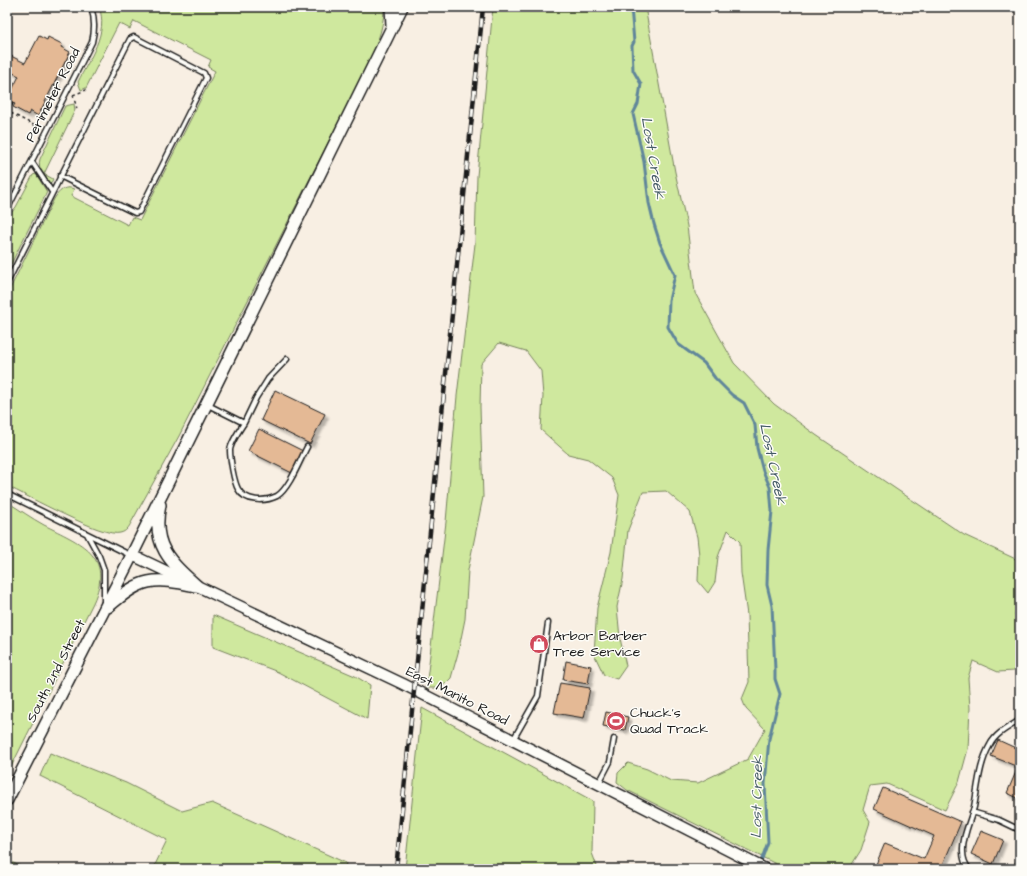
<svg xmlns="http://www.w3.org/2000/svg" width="1027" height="876" viewBox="0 0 1027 876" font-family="'Architects Daughter',sans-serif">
	<defs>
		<filter id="shadow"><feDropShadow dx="3.5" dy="3.5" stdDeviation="1" flood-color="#0004"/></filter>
	</defs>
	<rect width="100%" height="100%" fill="#f8efe3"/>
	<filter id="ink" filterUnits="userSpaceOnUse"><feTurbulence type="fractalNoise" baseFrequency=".025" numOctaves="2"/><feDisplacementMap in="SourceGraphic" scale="8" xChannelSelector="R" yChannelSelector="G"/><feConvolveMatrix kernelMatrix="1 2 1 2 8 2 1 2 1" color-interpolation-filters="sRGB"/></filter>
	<g filter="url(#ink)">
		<!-- green -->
		<path fill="#cfe89e" stroke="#76825d" d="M99,7L384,8C384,30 374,51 365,70L179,436L131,523C129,527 126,532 120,533C104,538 26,495 7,486V295L54,199C59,191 65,185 74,189L71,196L128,225L132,217L140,220L215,71L208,67L211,60L134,21L130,29L119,23L86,88L81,90L78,82C89,59 109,33 99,7Z
			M493,7H645L675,172L687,226L695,293L734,363L774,404L816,435L964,535L1020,561V597L1015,614L1020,635V659L1014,671L998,672L973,661L968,678L970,708L968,749L959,782L945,810L887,784L870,786L863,810L870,822L861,850L849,869H786L627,790L617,782L618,773L628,763L647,769L671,781L698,783L748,759L765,729L746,709L742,699L749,682L747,615L741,573L740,542L728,530L718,557L715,582L708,593L698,581L699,555L697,537L690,512L666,491L643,492L628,530L623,579L617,607L620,638L626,666L617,679L604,675L594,654L597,608L611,552L619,495L612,478L588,459L568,454L541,430L543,396L541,371L526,351L499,343L481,364L480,407L483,497L468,570L465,619L458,653L451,678L441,688H426L446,522L457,396L475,244L477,176Z
			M74,104L75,110L44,174L53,179L50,185C45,177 37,169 40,159L65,106Z
			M36,174L47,192L7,272V218L16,207L33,175Z
			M7,502C19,509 31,518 44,525C80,543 115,555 93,603L7,775Z
			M213,615L355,676L370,685L367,719L278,672L213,647Z
			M422,708L593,801L592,853L598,869H405Z
			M50,753L126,783L182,811L212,803L346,863L345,869H153L167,840L40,776Z
			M7,860L26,869H7Z"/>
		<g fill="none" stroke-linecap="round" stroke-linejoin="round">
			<!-- stream -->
			<path stroke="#60869a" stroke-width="3" d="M631,7L634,42L632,46L633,70L641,84L638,104L633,114L644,162L649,203L654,224L660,243L675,275L669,300L668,327L678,344L704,363L715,378L732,395L744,403L755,425L757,448L763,471L770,487L772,511L768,550L767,585L772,606L775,670V679L780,694L769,739L765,784L768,842L760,864"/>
		</g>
		<!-- building -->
		<path fill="#e4b995" stroke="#1c1c1c" filter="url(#shadow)" d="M39,36L47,40L48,37L62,44L61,47L70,52L38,116L30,111L28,115L13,107L15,104L7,100L19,76L7,70V54L25,63Z
			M275,390L325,414L310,444L261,420Z
			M259,429L303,451L292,473L248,451Z
			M566,661L591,666L588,684L563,680Z
			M560,683L590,688L584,718L554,713Z
			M606,712L628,717L625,730L603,726Z
			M998,740L1020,750V799L1007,793L1018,767L991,756Z
			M883,788L961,822L941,869H874L885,843L924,859L934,836L874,809Z
			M981,831L1003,840L993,864L971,854Z"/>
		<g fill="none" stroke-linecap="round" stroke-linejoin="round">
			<!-- service casing -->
			<g stroke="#1c1c1c" stroke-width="7">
				<path id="service" d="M32,162L52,192
					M7,210L92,42C95,30 95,19 91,7
					M7,283L130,39L134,37L204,73L206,78L139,212L135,213L60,176
					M208,405L244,423C240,429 231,443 230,450C230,459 234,482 238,489C245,502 265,502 277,496C289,489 300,460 307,447
					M244,423L256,398L268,379L287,359
					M7,494L130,555
					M87,534L99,556L104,570V603
					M513,740L538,696L548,623
					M599,783L610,762L614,739
					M972,812L999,820L1020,830
					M969,869C965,864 963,858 963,852C962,837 970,822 974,807C978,787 979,764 990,745C996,733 1009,727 1020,720
					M1016,869L1020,860"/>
			</g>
			<!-- tertiary casing -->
			<g stroke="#1c1c1c" stroke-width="13">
				<path id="tertiary" d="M132,555L403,684L765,869"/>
			</g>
			<!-- secondary casing -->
			<g stroke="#1c1c1c" stroke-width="14">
				<path id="secondary" d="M391,7L392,25
					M160,505C151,545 170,562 197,586
					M108,607C142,577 153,577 196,586
					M7,800L132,555L402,7"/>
			</g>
			<!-- path -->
			<path stroke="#1c1c1c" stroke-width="1.5" stroke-dasharray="3 3" stroke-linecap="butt" d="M54,85L61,89
				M7,93L12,82L15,84
				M73,95L77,109
				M73,95L86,90
				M7,96L9,97
				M13,103L9,112L41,129"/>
			<!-- service -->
			<use href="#service" stroke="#fdfcf7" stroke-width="4"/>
			<!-- tertiary -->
			<use href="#tertiary" stroke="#fdfcf7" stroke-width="10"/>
			<!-- secondary -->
			<use href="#secondary" stroke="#fdfcf7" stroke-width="11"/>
			<!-- rail casing -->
			<g stroke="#1c1c1c" stroke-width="4.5">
				<path id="rail" d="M396,869L483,7"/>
			</g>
			<!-- rail -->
			<use href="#rail" stroke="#fdfcf7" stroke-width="3" stroke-dasharray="9" stroke-linecap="butt"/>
		</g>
	</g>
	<!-- icons -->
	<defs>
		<g id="shop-disc" transform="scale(1)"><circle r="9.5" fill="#d1495b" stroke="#fdfcf7"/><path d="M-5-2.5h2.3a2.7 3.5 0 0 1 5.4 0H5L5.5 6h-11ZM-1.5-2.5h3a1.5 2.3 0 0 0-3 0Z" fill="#fff"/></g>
		<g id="stadium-disc" transform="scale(1)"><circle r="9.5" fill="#d1495b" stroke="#fdfcf7"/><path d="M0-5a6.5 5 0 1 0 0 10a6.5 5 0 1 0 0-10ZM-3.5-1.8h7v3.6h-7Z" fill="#fff"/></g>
	</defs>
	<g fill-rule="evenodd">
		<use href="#shop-disc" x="539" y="644"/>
		<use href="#stadium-disc" x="616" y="721"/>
	</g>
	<g text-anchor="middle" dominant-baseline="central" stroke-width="3" stroke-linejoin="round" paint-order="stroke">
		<!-- street labels -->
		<g font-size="14" fill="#1c1c1c" stroke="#fdfcf7">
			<text transform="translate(53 95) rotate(-63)">Perimeter Road</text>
			<text transform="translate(56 671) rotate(-63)">South 2nd Street</text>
			<text transform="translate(457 696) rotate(27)">East Manito Road</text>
		</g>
		<!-- poi labels -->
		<g font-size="14" fill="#1c1c1c" stroke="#fdfcf7" text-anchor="start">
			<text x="553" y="636">Arbor Barber<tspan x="553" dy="16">Tree Service</tspan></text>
			<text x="630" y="713">Chuck's<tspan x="630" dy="16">Quad Track</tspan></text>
		</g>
		<!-- water labels -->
		<g font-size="15" font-style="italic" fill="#445a66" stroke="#fdfcf7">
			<text transform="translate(653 158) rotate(80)">Lost Creek</text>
			<text transform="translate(773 464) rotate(78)">Lost Creek</text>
			<text transform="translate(757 797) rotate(-89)">Lost Creek</text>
		</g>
	</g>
	<!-- margin -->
	<rect width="1027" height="876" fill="none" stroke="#fdfcf7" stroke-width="24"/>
	<rect x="12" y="12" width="1003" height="852" fill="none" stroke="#1c1c1c" stroke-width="1.5" filter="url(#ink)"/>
</svg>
